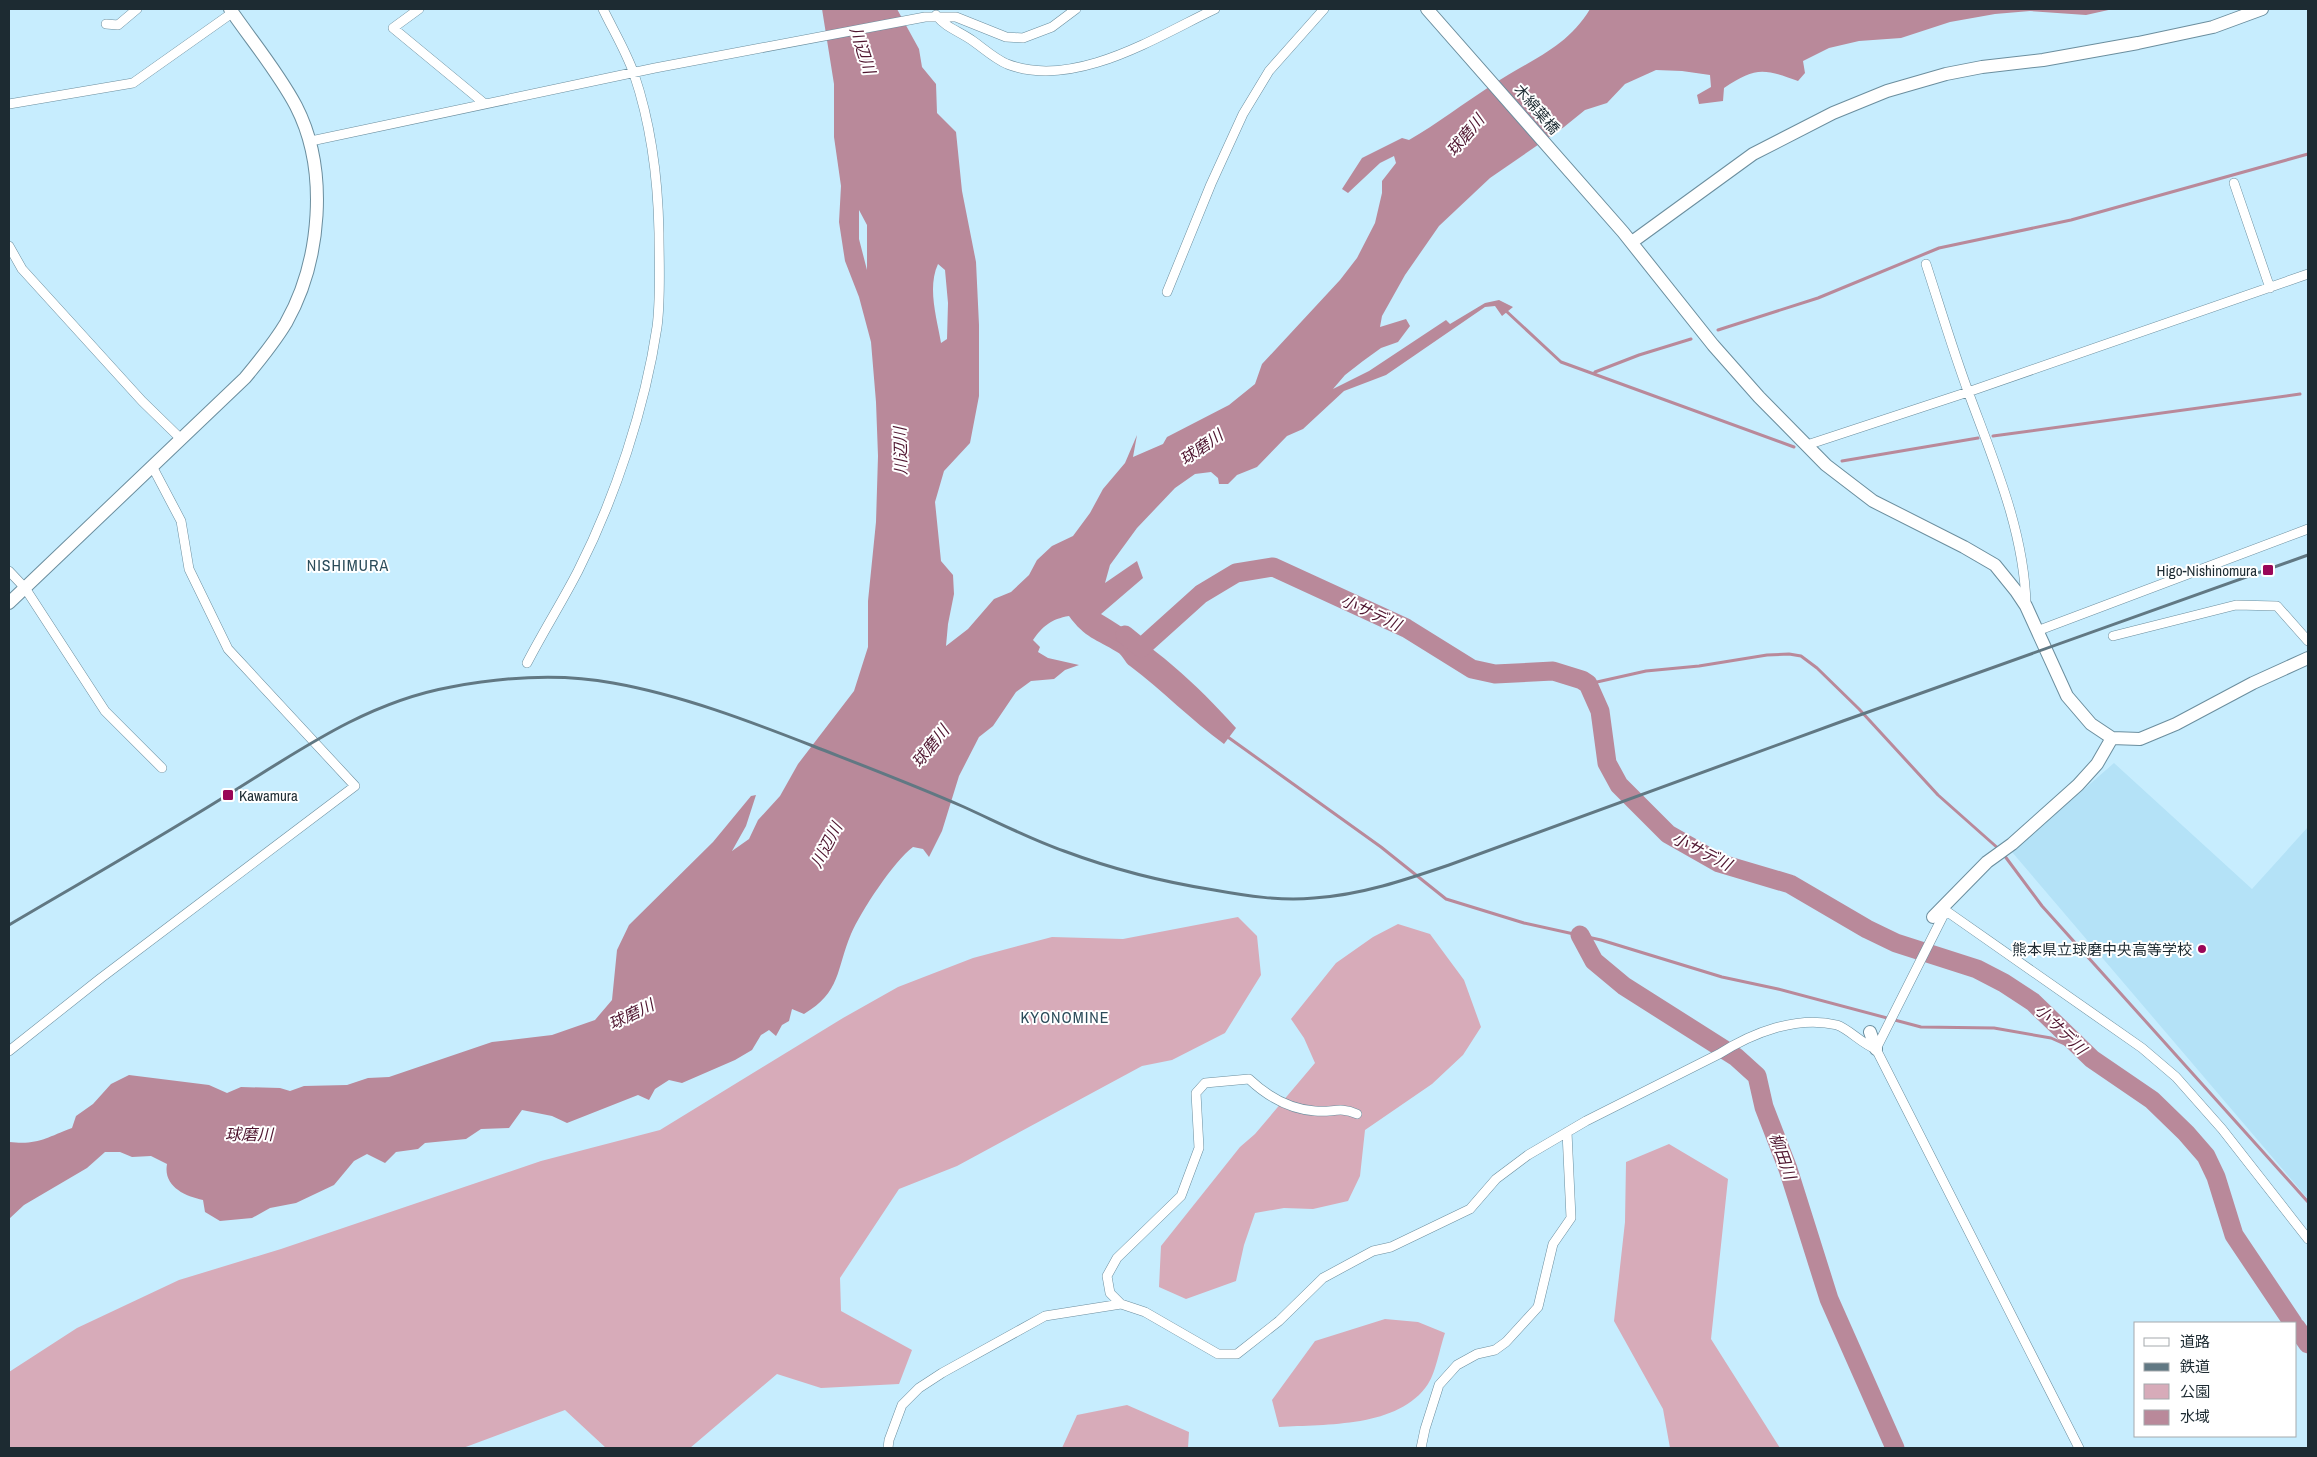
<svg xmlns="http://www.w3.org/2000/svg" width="2317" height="1457" viewBox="0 0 2317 1457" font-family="'Archivo Narrow','Noto Sans JP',sans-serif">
	<rect width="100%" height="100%" fill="#c7edfe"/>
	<!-- built -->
	<path fill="#b4e2f7" d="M2114,763L2252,889L2308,827V1199L2012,852Z"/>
	<!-- green -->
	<path fill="#d7abb9" d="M1238,917L1257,936L1261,975L1225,1033L1172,1060L1142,1066L957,1166L899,1189L840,1278L841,1311L912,1350L899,1384L821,1388L777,1374L690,1448H606L565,1410L463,1448H9V1372L77,1328L179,1280L281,1249L541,1161L660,1130L843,1018L898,987L973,958L1052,937L1123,939Z
		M1398,924L1430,934L1464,980L1481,1027L1463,1055L1432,1084L1365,1130L1360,1176L1348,1201L1313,1209L1284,1208L1255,1213L1244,1245L1236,1281L1186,1299L1159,1287L1161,1246L1240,1147L1255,1134L1315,1063L1304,1038L1291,1019L1336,963L1373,937Z
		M1669,1144L1728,1179L1711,1339L1780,1448H1670L1663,1409L1614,1321L1625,1222L1626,1162Z
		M1385,1319L1418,1322L1445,1333C1440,1347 1436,1372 1428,1384C1399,1428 1326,1424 1279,1427L1272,1400L1315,1341Z
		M1127,1405L1189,1432L1188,1448H1062L1077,1415Z"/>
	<!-- water -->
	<path fill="#b9899a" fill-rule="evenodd" d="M822,9H897L919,49L922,67L936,84L937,113L956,132L962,191L976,262L979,325V396L970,443L944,471L935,502L941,561L953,575L954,594L948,624L946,646L968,629L994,599L1011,592L1029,575L1037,560L1052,546L1073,536L1090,513L1103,489L1125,463L1137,435L1133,457L1163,444L1167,437L1229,405L1255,384L1262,364L1340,280L1357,258L1375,223L1382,193V181L1396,163L1394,156L1380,163L1348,193L1342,189L1362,158L1402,138L1409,140C1437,124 1464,103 1492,85C1529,60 1566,49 1590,9H2113L2086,15L2030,11L1995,14L1950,22L1901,38L1859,41L1829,48L1803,61L1805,73L1798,81C1763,68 1755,67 1724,88L1723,101L1699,104L1697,95L1711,87L1710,75L1682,71L1656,70L1625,84L1607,103L1585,110L1564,127L1490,178L1439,226L1405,275L1382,316L1380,327L1406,319L1410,326L1398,342L1381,348L1363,361L1345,375L1333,389L1369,371L1446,320L1450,324L1485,303L1499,300L1513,307L1502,316L1495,306L1485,307L1386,375L1344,391L1303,429L1287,436L1257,467L1237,475L1228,484H1219L1218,478L1211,472L1195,474L1175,488L1137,528L1110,565L1105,583L1137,561L1143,578L1101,614C1152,644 1197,684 1236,728L1224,744C1191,720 1163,691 1130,666C1125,663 1123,655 1117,652C1096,639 1085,638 1069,616C1051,619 1043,626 1033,640L1040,647L1038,652L1048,658L1079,665L1065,670L1054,679L1031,681L1016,692L993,726L979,737L959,776L942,831L929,857L923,849L913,847C894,861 861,911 851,934C836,970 841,992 804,1014L792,1009L789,1021L782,1025L776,1036L769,1030L761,1035L752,1050L735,1060L682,1083L669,1080L655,1089L649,1100L638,1095L567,1123L552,1116L522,1110L509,1128L481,1129L466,1139L425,1143L418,1149L396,1152L385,1163L367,1154L354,1161L334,1185L296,1203L270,1208L252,1218L220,1221L205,1212L203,1200C184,1196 163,1186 167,1164L151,1156L132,1157L120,1152H105L87,1168L24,1205L9,1219V1142C39,1145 45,1138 72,1128L76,1116L93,1104L111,1084L129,1075L209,1085L227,1093L241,1087L280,1088L290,1091L304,1086L347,1085L368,1078L389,1077L492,1042L552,1035L595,1020L612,1000L617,950L629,925L713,842L751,796L756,795L746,826L732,851L749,839L758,820L780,796L798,764L854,691L868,647V601L876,522L878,456L876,402L871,342L859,297L845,261L839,222L841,186L834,137V84ZM859,210L867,225V270L859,239ZM938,264L945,270L948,303L947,339L941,343C937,318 927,288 938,264Z"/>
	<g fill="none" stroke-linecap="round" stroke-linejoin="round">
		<!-- stream -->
		<path stroke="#b9899a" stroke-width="3" d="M1505,310L1561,362L1794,447
			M1718,330L1818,298L1939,248L2071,220L2308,154
			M1595,372L1639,355L1691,339
			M1993,436L2300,394
			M1842,461L1978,438
			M1588,684L1646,671L1699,666L1767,655L1789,654L1801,656L1817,668L1859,709L1938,795L2000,850
			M1225,735L1381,847L1446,899L1524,923L1601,940L1722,977L1778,989L1921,1027L1994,1028L2051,1038L2078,1050L2092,1059
			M2004,855L2042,906L2308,1202"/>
		<!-- river -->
		<path stroke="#b9899a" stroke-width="19" d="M1125,635L1141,648L1201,594L1236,573L1273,567L1406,628L1472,669L1495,674L1553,671L1582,680L1588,684L1600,711L1607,763L1619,785L1668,834L1719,863L1790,884L1867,929L1896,943L1977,969L2004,983L2033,1002L2092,1059L2152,1100L2186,1133L2206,1156L2216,1177L2234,1235L2293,1323
			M1580,935L1594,961L1624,986L1736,1057L1757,1076L1764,1107L1788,1169L1829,1299L1895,1448
			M2296,1327L2308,1344"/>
		<!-- street casing -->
		<g stroke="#6b8e9e" stroke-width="10">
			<path id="street" d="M419,9L393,28L485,104
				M936,15C946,28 959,31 973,41C983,48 995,59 1007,64C1074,90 1156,37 1215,9
				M106,24L118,25L137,9
				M9,104L133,83L232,13
				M311,141L655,68L925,17H956L1006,37L1023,38L1052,27L1076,9
				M2234,183L2270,288
				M9,246L22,269L142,401L180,438
				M1926,264C1940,307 1953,351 1969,394C1994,462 2024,531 2026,604
				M1167,292L1211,184L1243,114L1269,71L1324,9
				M1807,445L1968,392L2308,274
				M9,571L25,588L105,711L162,768
				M2037,631L2308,529
				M2113,636L2236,605L2277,606L2308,641
				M527,663C543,632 562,602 578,571C615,498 645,408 657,327C661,297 659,264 659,233C658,180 651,124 634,74C626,51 613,30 603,9
				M1942,908L2142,1048L2176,1077L2222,1129L2308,1239
				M1876,1049L1943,916L1942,908
				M9,1051L101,978L355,786L228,649L189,569L181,521L152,466
				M1121,1304L1110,1293L1107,1276L1117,1258L1181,1196L1199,1148L1196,1093L1205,1083L1249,1079C1267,1096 1288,1109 1315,1111C1333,1113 1339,1106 1357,1114
				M888,1448L889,1440L902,1405L919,1388L942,1373L1045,1316L1121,1304L1145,1312L1218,1354H1237L1279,1321L1323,1278L1373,1251L1391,1247L1470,1209L1496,1179L1528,1155L1586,1121L1719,1054C1752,1033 1797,1015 1837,1025C1849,1029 1862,1044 1876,1049L2079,1448
				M1421,1448L1425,1429L1439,1385L1457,1365L1477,1354L1495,1350L1506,1342L1538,1307L1553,1244L1571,1218L1567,1132"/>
		</g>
		<!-- secondary casing -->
		<g stroke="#6b8e9e" stroke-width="14">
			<path id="secondary" d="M1427,9L1623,232L1713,345L1759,397L1826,465L1873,501L1964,547L1995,565L2016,591L2026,606L2067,696L2091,724L2112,738
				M1632,242L1753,154L1833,113L1887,91L1946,74L1982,67L2043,60L2138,43L2213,27L2262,9
				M9,603L245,378C260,360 274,343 286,323C321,261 329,170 296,106C278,72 252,41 230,9
				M2112,738L2140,739L2176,724L2253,683L2308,658
				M1933,917L1987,862L2012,844L2078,785L2097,764L2112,738
				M1870,1032L1876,1049"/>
		</g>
		<!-- street -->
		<use href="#street" stroke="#fff" stroke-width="9"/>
		<!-- secondary -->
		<use href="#secondary" stroke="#fff" stroke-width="12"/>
		<!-- rail -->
		<path stroke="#617883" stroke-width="3" d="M9,925C82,882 157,839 229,794C300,750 367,702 451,687C504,677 560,673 613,683C681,695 749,721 813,746C864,766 914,785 964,807C997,822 1030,839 1064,851C1112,869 1163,882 1214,890C1247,896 1280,901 1314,898C1361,895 1405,880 1449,865L1843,721L2308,555"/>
	</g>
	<!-- markers -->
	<g fill="#9a0758" stroke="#fff" stroke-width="2">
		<rect x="2262" y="564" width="12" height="12" rx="2.5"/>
		<rect x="222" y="789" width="12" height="12" rx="2.5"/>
		<circle cx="2202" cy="949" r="5"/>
	</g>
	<g text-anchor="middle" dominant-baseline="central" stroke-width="4" stroke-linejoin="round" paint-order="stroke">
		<!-- street labels -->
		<g font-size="15" fill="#1d2b32" stroke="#fff">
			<text transform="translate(1537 109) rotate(49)">木綿葉橋</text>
		</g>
		<!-- poi labels -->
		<g font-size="15" fill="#1d2b32" stroke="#fff" text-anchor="end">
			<text x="2257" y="570">Higo-Nishinomura</text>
			<text x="239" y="795" text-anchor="start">Kawamura</text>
			<text x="2192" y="949">熊本県立球磨中央高等学校</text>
		</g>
		<!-- water labels -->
		<g font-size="16" font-style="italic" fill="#4f152f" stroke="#fff">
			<text transform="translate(863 50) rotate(72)">川辺川</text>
			<text transform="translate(1465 135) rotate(-50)">球磨川</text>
			<text transform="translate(1201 447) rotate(-35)">球磨川</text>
			<text transform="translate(900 451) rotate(-91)">川辺川</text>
			<text transform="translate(1371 612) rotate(25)">小サデ川</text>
			<text transform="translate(930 746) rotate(-51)">球磨川</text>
			<text transform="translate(826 845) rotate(-62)">川辺川</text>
			<text transform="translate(1702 851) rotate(27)">小サデ川</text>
			<text transform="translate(631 1014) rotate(-26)">球磨川</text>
			<text transform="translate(2061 1029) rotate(44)">小サデ川</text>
			<text x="249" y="1134">球磨川</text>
			<text transform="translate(1783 1156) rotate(70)">柳田川</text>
		</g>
		<!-- neighbourhood labels -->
		<g font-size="16" letter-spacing="1" fill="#2b4c5a" stroke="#fff">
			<text x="348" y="565">NISHIMURA</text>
			<text x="1065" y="1017">KYONOMINE</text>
		</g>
	</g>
	<!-- border -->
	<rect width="2317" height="1457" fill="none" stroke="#1d2b32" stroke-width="20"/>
	<!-- legend -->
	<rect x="2134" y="1322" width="162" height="115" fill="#ffffff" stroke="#a5aaad"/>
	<rect x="2144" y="1338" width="25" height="8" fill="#ffffff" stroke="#a5aaad"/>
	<text x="2180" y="1347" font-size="15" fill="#1d2b32">道路</text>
	<rect x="2144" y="1363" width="25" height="8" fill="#617883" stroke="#a5aaad"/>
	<text x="2180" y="1372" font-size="15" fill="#1d2b32">鉄道</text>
	<rect x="2144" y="1384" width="25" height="15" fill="#d7abb9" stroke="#a5aaad"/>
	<text x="2180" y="1397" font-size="15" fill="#1d2b32">公園</text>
	<rect x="2144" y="1410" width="25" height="15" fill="#b9899a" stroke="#a5aaad"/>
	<text x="2180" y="1422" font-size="15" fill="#1d2b32">水域</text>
</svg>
